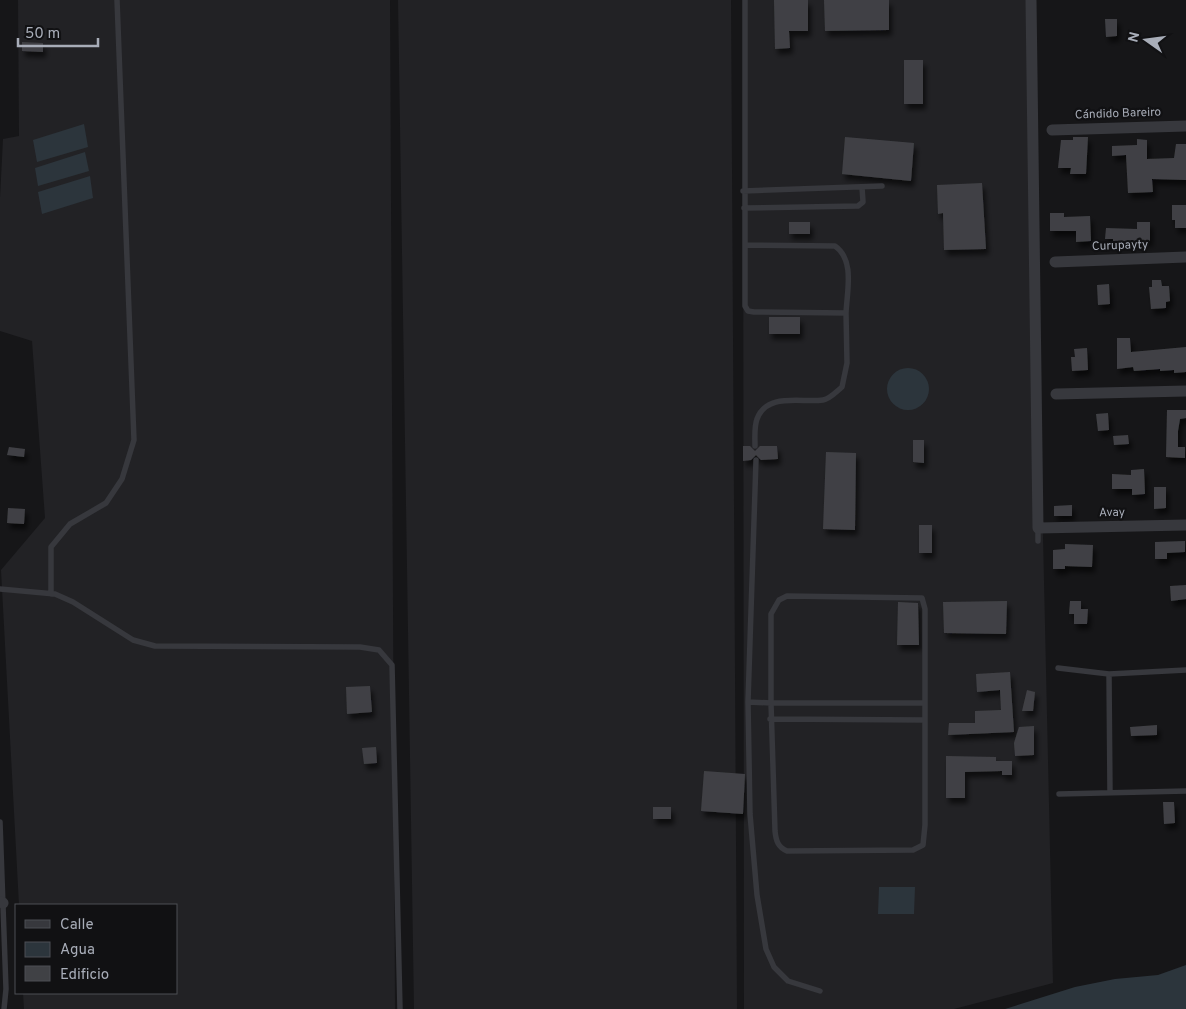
<svg xmlns="http://www.w3.org/2000/svg" width="1186" height="1009" viewBox="0 0 1186 1009" font-family="Overpass,sans-serif">
	<defs>
		<filter id="shadow"><feDropShadow dx="3" dy="5.5" stdDeviation="2.5" flood-color="#0009"/></filter>
	</defs>
	<rect width="100%" height="100%" fill="#161618"/>
	<!-- built -->
	<path fill="#222225" d="M18,0H390L395,1009H24L23,993H176V905H19L1,570L45,518L32,341L0,331V198L3,139L19,136Z
		M398,0H731L737,1009H414Z
		M743,0H1031L1053,983L954,1009H744Z"/>
	<!-- water -->
	<path fill="#2c353c" d="M84,124L88,147L37,162L33,140Z
		M85,152L89,171L38,186L35,168Z
		M90,176L93,198L42,214L38,192Z
		M887 389a21 21 0 1 1 42 0a21 21 0 1 1-42 0Z
		M879,887H915L914,914H878Z
		M1186,965V1009H1005L1075,987L1115,979L1158,975Z"/>
	<!-- building -->
	<path fill="#404145" filter="url(#shadow)" d="M774,0H808V31H789L790,48L775,49Z
		M824,0H889V30L825,31Z
		M1105,19H1117V36L1106,37Z
		M22,42L43,43V52L22,51Z
		M904,60H923V104H904Z
		M845,137L914,143L911,181L842,174Z
		M1073,137H1088L1086,174H1070L1071,168H1058L1061,140H1073Z
		M1137,139L1147,140V159L1174,158L1176,144H1186V180L1152,179L1153,192L1128,193L1126,155L1112,156V146L1137,145Z
		M982,183L986,249L944,250L943,213L938,214L937,185Z
		M1172,205H1186V228H1175V220H1172Z
		M1050,213H1064V217L1090,216L1091,241L1076,242V231H1050Z
		M789,222H810V234H789Z
		M1137,222H1150V241L1113,242V239H1105L1106,228L1137,229Z
		M1152,280H1161L1162,286H1169L1170,301L1166,302V308L1151,309L1149,287H1152Z
		M1109,284L1110,304L1098,305L1097,285Z
		M769,317H800V334H769Z
		M1117,338H1130L1131,352L1186,347V372L1174,373V370L1160,371V369L1134,371L1133,367L1117,369Z
		M1087,348L1088,370L1072,371L1071,357H1075L1074,349Z
		M1167,410H1186V418L1180,419L1178,431V447H1185V458L1166,457Z
		M1108,413L1109,430L1098,431L1096,414Z
		M1128,435L1129,444L1114,445L1113,436Z
		M913,440H924V463L913,462Z
		M743,446H750L755,451L760,446H777L778,459L761,460L756,455L751,460L743,461Z
		M9,447L25,449L24,457L7,455Z
		M826,452L856,453L855,530L823,529Z
		M1144,469L1145,494L1132,495V489H1112V474L1131,475V470Z
		M1154,487H1166V508L1154,509Z
		M1072,505V516H1054V506Z
		M8,508L25,509L24,524L7,523Z
		M919,525H932V553H919Z
		M1185,541V552L1167,553V559H1155V542Z
		M1065,544L1093,545L1092,567L1065,566V569H1053V550L1065,549Z
		M1186,585V599L1171,601L1170,586Z
		M1007,601L1006,634L944,633L943,602Z
		M1070,601H1081V609H1088L1087,624H1074V614H1069Z
		M898,602L918,603L919,645H897Z
		M1010,672L1014,732L948,735L949,723H975V711L1001,710L1000,690L977,692L976,674Z
		M370,686L372,712L347,714L346,687Z
		M1027,690L1035,692L1033,711H1022Z
		M1157,725V735L1131,736L1130,727Z
		M1034,726V755L1015,756L1014,743L1019,727Z
		M376,747L377,763L364,764L362,748Z
		M946,756L996,757V761H1012V775H1002V771L965,772V798H946Z
		M704,771L745,774L743,814L701,811Z
		M1163,802H1174L1175,823L1164,824Z
		M653,807H671V819H653Z"/>
	<g fill="none" stroke-linecap="round" stroke-linejoin="round">
		<!-- lane -->
		<path stroke="#37383d" stroke-width="5.5" d="M745,0V306L748,311L754,312L846,313L847,363L842,387C836,392 830,399 823,400C801,403 767,392 757,419C754,427 755,438 755,446
			M743,191L882,186
			M744,208L858,206L863,202L862,187
			M746,245L835,246C855,260 847,291 846,313
			M756,460L748,702L750,814L757,895L766,949L774,967L788,981L820,991
			M1038,528V541
			M0,589L55,594L73,602L133,640L155,646L360,647L379,650L392,665L400,1009
			M51,594V547L70,524L106,503L122,479L134,440L117,0
			M1058,668L1109,674L1186,670
			M1109,674L1110,793
			M748,702L771,703V614L779,600L787,596L922,598L925,609V825L923,845L913,850L787,851C778,847 776,841 775,831L771,703H925
			M770,719L925,720
			M1059,794L1186,791
			M0,822L6,989L4,1009"/>
		<!-- street -->
		<path stroke="#37383d" stroke-width="11" d="M1031,0L1038,528L1186,525
			M1052,130L1186,126
			M1055,262L1186,257
			M1056,394L1186,391
			M0,902L3,903"/>
	</g>
	<g text-anchor="middle" dominant-baseline="central" stroke-width="4.5" stroke-linejoin="round" paint-order="stroke">
		<!-- street labels -->
		<g font-size="12" fill="#a8adb8" stroke="#111113">
			<text transform="translate(1118 114) rotate(-2)">Cándido Bareiro</text>
			<text transform="translate(1120 246) rotate(-2)">Curupayty</text>
			<text transform="translate(1112 513) rotate(-1)">Avay</text>
		</g>
	</g>
	<!-- legend -->
	<rect x="15" y="904" width="162" height="90" fill="#111113" stroke="#4d4f55"/>
	<rect x="25" y="920" width="25" height="8" fill="#37383d" stroke="#4d4f55"/>
	<text x="60" y="929" font-size="15" fill="#a8adb8">Calle</text>
	<rect x="25" y="942" width="25" height="15" fill="#2c353c" stroke="#4d4f55"/>
	<text x="60" y="954" font-size="15" fill="#a8adb8">Agua</text>
	<rect x="25" y="966" width="25" height="15" fill="#404145" stroke="#4d4f55"/>
	<text x="60" y="979" font-size="15" fill="#a8adb8">Edificio</text>
	<!-- north arrow -->
	<g transform="translate(1146 40) rotate(284)" stroke="#111113" stroke-width="4" paint-order="stroke">
	<path d="M0-4L9 19L0 12L-9 19Z" fill="#a8adb8"/>
	<text y="-8" font-size="14" font-weight="bold" text-anchor="middle" fill="#a8adb8">N</text>
	</g>
	<!-- scale -->
	<path d="M18 38v8h80v-8" fill="none" stroke="#a8adb8" stroke-width="2.5"/>
	<text x="25" y="38" font-size="15" fill="#a8adb8" stroke="#111113" stroke-width="4" paint-order="stroke">50 m</text>
</svg>
